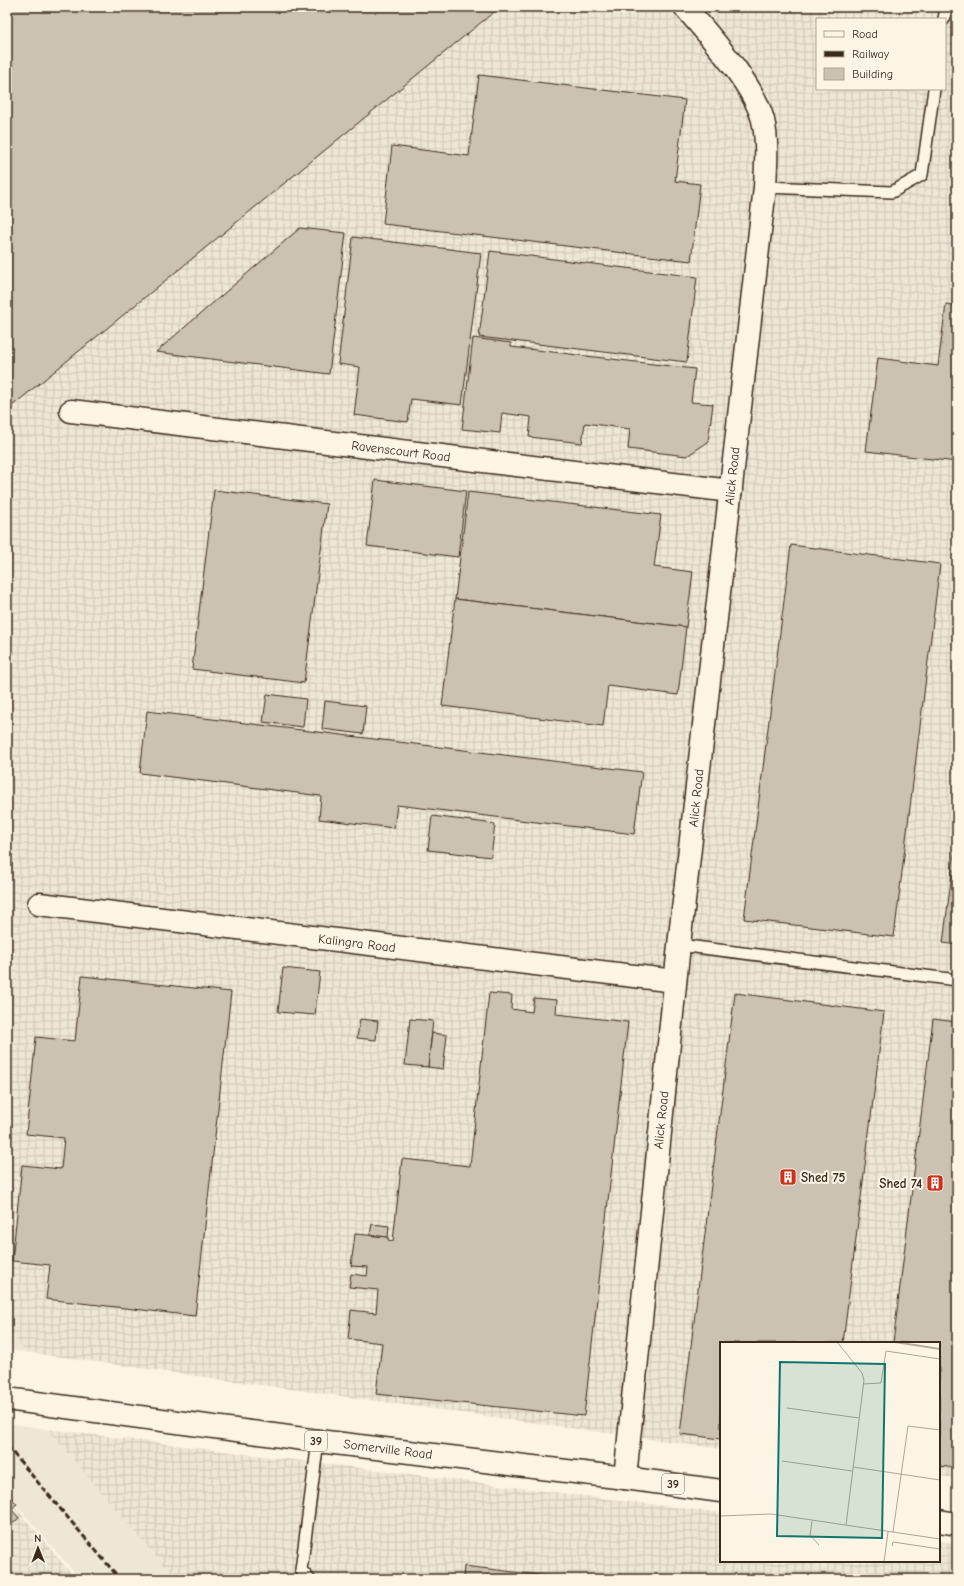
<svg xmlns="http://www.w3.org/2000/svg" width="964" height="1586" font-family="'Comic Neue',sans-serif">
<style>
.built{fill:#eee6d6}
.industrial{fill:url(#industrial-grid);fill-rule:evenodd}
.building{fill:#ccc2b3;stroke:#3b2a1e}
.lines{fill:none;stroke-linecap:round;stroke-linejoin:round}
.lane-casing{stroke:#3b2a1e;stroke-width:14}
.street-casing{stroke:#3b2a1e;stroke-width:25}
.primary-casing{stroke:#3b2a1e;stroke-width:25}
.lane{stroke:#fcf5e5;stroke-width:11}
.street{stroke:#fcf5e5;stroke-width:22}
.primary{stroke:#fcf5e5;stroke-width:22}
.rail{stroke:#3b2a1e;stroke-width:3;stroke-dasharray:6 3;stroke-linecap:butt}
.labels{text-anchor:middle;dominant-baseline:central;stroke-width:4;stroke-linejoin:round;paint-order:stroke}
.shield{fill:#fcf5e5;stroke:#75675a;stroke-width:1}
.shield-label{font-size:12px;font-weight:bold;fill:#3b2a1e}
.street-label{font-size:13px;fill:#3b2a1e;stroke:#fcf5e5}
.poi-label{font-size:13px;font-weight:bold;fill:#3b2a1e;stroke:#fcf5e5;text-anchor:start}
.inset-river{fill:none;stroke:#b7ad9e;stroke-width:2}
.inset-road{fill:none;stroke:#afa495;stroke-width:1}
.view{fill:#0f766e;fill-opacity:0.15;stroke:#0f766e;stroke-width:2}
.inset-edge{fill:none;stroke:#3b2a1e;stroke-width:2}
</style>
<defs>
<pattern id="industrial-grid" width="8" height="8" patternUnits="userSpaceOnUse"><rect width="8" height="8" fill="#eee6d6"/><path d="M0 4h8M4 0v8" fill="none" stroke="#cdc5b7"/></pattern>
</defs>
<rect width="100%" height="100%" fill="#fcf5e5"/>
<filter id="ink" filterUnits="userSpaceOnUse"><feTurbulence type="fractalNoise" baseFrequency=".025" numOctaves="2"/><feDisplacementMap in="SourceGraphic" scale="8" xChannelSelector="R" yChannelSelector="G"/><feConvolveMatrix kernelMatrix="1 2 1 2 8 2 1 2 1" color-interpolation-filters="sRGB"/></filter>
<g filter="url(#ink)">
<!-- built -->
<g class="built">
<path d="M7,1329L25,1352L7,1350Z"/>
<path d="M7,1423L47,1429L175,1579H80L7,1494Z"/>
</g>
<!-- industrial -->
<g class="industrial">
<path d="M7,7H957V1478L939,1476V1343H721V1449L25,1352L7,1329ZM817,19H945V89H817Z"/>
<path d="M47,1429L721,1513V1561H939V1541L957,1543V1579H175Z"/>
<path d="M7,1497L76,1579H7Z"/>
</g>
<!-- building -->
<g class="building">
<path d="M7,7H500L7,410Z"/>
<path d="M479,75L685,100L675,181L700,184L691,261L383,224L392,146L469,156Z"/>
<path d="M300,228L346,233L329,374L156,352Z"/>
<path d="M353,237L481,253L462,405L411,399L408,422L354,415L360,367L338,364Z"/>
<path d="M490,251L697,277L687,362L479,337Z"/>
<path d="M946,304L957,306V462L866,451L878,358L938,366Z"/>
<path d="M473,338L511,343V347L695,369L691,402L713,404L708,442L687,456L628,449L630,429L585,423L582,443L529,437L531,417L502,413L500,433L462,429Z"/>
<path d="M375,480L466,491L458,557L367,546Z"/>
<path d="M214,490L327,504L304,683L192,669Z"/>
<path d="M468,492L661,515L654,567L693,572L686,627L455,599Z"/>
<path d="M791,545L940,564L894,937L744,919Z"/>
<path d="M455,599L686,627L678,695L608,686L603,726L442,706Z"/>
<path d="M267,694L306,699L303,727L263,722Z"/>
<path d="M325,701L366,706L363,734L322,729Z"/>
<path d="M147,711L642,772L634,834L397,805L394,828L319,819L321,796L140,773Z"/>
<path d="M432,816L495,824L491,857L428,850Z"/>
<path d="M957,833V945L943,943Z"/>
<path d="M283,968L320,972L315,1015L278,1012Z"/>
<path d="M82,976L231,992L195,1316L46,1299L50,1265L12,1261L22,1165L61,1169L64,1138L26,1134L36,1037L75,1041Z"/>
<path d="M489,993L512,995L511,1009L532,1012L534,998L557,1000L556,1014L628,1022L584,1416L376,1394L382,1343L348,1339L351,1310L376,1313L378,1290L349,1287L351,1274L367,1276L368,1267L351,1266L355,1234L388,1237V1240L393,1241L402,1159L470,1166Z"/>
<path d="M735,993L884,1012L843,1343H721V1439L680,1434Z"/>
<path d="M360,1019L378,1021L376,1040L357,1038Z"/>
<path d="M410,1019L433,1021L428,1067L405,1065Z"/>
<path d="M933,1019L957,1022V1468L939,1466V1343H893Z"/>
<path d="M432,1033L447,1035L443,1069L428,1067Z"/>
<path d="M372,1224L389,1226L388,1237L370,1235Z"/>
<path d="M7,1493L17,1504L11,1509L19,1518L7,1528Z"/>
<path d="M7,1533L12,1539L7,1543Z"/>
<path d="M464,1566L572,1579H463Z"/>
</g>
<g class="lines">
<!-- lane casing -->
<g class="lane-casing">
<g id="lane">
<path d="M944,19L946,7"/>
<path d="M765,187L892,192L922,175L934,89"/>
<path d="M679,945L957,980"/>
<path d="M309,1579L301,1570L318,1441"/>
</g>
</g>
<!-- street casing -->
<g class="street-casing">
<g id="street">
<path d="M71,411L731,491"/>
<path d="M39,904L675,981"/>
<path d="M625,1478L679,945L765,187C766,165 768,142 763,120C753,83 710,37 685,7"/>
</g>
</g>
<!-- primary casing -->
<g class="primary-casing">
<g id="primary">
<path d="M7,1399L318,1441L625,1478L721,1491"/>
<path d="M939,1521L957,1524"/>
</g>
</g>
<!-- lane -->
<use href="#lane" class="lane"/>
<!-- street -->
<use href="#street" class="street"/>
<!-- primary -->
<use href="#primary" class="primary"/>
<!-- rail -->
<path class="rail" d="M7,1446L120,1579"/>
</g>
</g>
<!-- icons -->
<defs>
<g id="building-square" transform="scale(0.9)"><rect x="-9" y="-9" width="18" height="18" rx="4" fill="#c8321e" stroke="#fcf5e5"/><path d="M-4-6H4V6H1V3H-1V6H-4ZM-2.5-4.3h1.7v1.8h-1.7ZM.8-4.3h1.7v1.8H.8ZM-2.5-1h1.7V.8h-1.7ZM.8-1h1.7V.8H.8Z" fill="#fff"/></g>
</defs>
<g fill-rule="evenodd">
<use href="#building-square" x="788" y="1177"/>
<use href="#building-square" x="935" y="1183"/>
</g>
<g class="labels">
<!-- shield labels -->
<g class="shield">
<rect x="305" y="1431" width="22" height="20" rx="3"/>
<rect x="662" y="1474" width="22" height="20" rx="3"/>
</g>
<g class="shield-label">
<text x="316" y="1441">39</text>
<text x="673" y="1484">39</text>
</g>
<!-- street labels -->
<g class="street-label">
<text transform="translate(401 451) rotate(7)">Ravenscourt Road</text>
<text transform="translate(732 476) rotate(-84)">Alick Road</text>
<text transform="translate(696 798) rotate(-84)">Alick Road</text>
<text transform="translate(357 943) rotate(7)">Kalingra Road</text>
<text transform="translate(661 1120) rotate(-84)">Alick Road</text>
<text transform="translate(388 1449) rotate(7)">Somerville Road</text>
</g>
<!-- poi labels -->
<g class="poi-label">
<text x="801" y="1177">Shed 75</text>
<text x="922" y="1183" text-anchor="end">Shed 74</text>
</g>
</g>
<!-- overview -->
<g transform="translate(720 1342)">
<rect width="220" height="220" fill="#fcf5e5"/>
<path class="inset-river" d="M175,0L220,7"/>
<path class="inset-road" d="M117,0L142,31L144,38L126,183M143,42L161,41L166,9L220,17M67,66L139,76M62,119L132,129M133,125L220,138M0,174L51,172L220,197M92,179L90,193L99,203M173,190L188,84L220,88M172,204L173,200L220,207M164,220L168,190"/>
<path class="view" d="M60,20L165,22L162,196L57,194Z"/>
<rect width="220" height="220" class="inset-edge"/>
</g>
<!-- margin -->
<rect width="964" height="1586" fill="none" stroke="#fcf5e5" stroke-width="24"/>
<rect x="12" y="12" width="940" height="1562" fill="none" stroke="#3b2a1e" stroke-width="1.5" filter="url(#ink)"/>
<!-- legend -->
<rect x="816" y="18" width="130" height="72" fill="#fcf5e5" stroke="#afa495"/>
<rect x="824" y="31" width="20" height="6" fill="#fcf5e5" stroke="#afa495"/>
<text x="852" y="38" font-size="12" fill="#3b2a1e">Road</text>
<rect x="824" y="51" width="20" height="6" fill="#3b2a1e" stroke="#afa495"/>
<text x="852" y="58" font-size="12" fill="#3b2a1e">Railway</text>
<rect x="824" y="68" width="20" height="12" fill="#ccc2b3" stroke="#afa495"/>
<text x="852" y="78" font-size="12" fill="#3b2a1e">Building</text>
<!-- north arrow -->
<g transform="translate(38 1548) rotate(359)" stroke="#fcf5e5" stroke-width="3" paint-order="stroke">
<path d="M0-3L7 15L0 10L-7 15Z" fill="#3b2a1e"/>
<text y="-6" font-size="11" font-weight="bold" text-anchor="middle" fill="#3b2a1e">N</text>
</g>
</svg>
